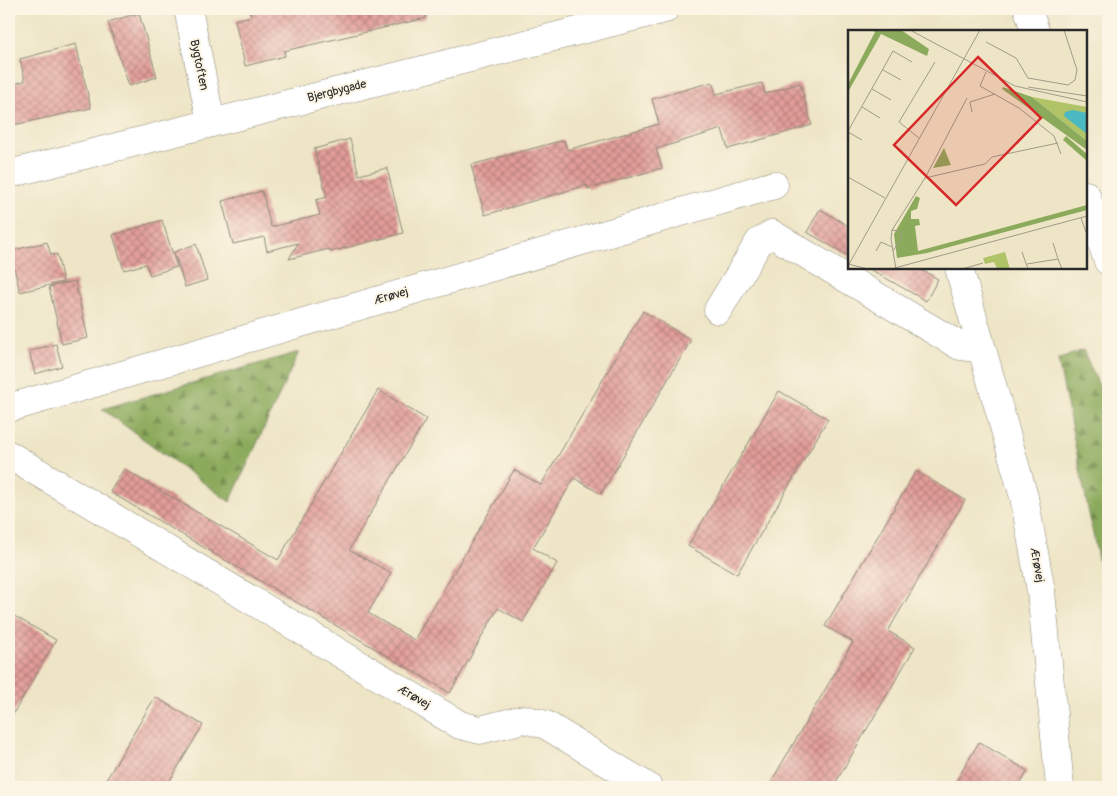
<svg xmlns="http://www.w3.org/2000/svg" width="1117" height="796" font-family="Pangolin,sans-serif">
<style>
.forest{fill:url(#forest-firs);stroke:#5c6a44}
.building{fill:url(#building-cross-hatch)}
.lines{fill:none;stroke-linecap:round;stroke-linejoin:round}
.minor-casing{stroke:#8c8878;stroke-width:29}
.tertiary-casing{stroke:#8c8878;stroke-width:29}
.minor{stroke:#fff;stroke-width:28}
.tertiary{stroke:#fff;stroke-width:28}
.labels{text-anchor:middle;dominant-baseline:central;stroke-width:4;stroke-linejoin:round;paint-order:stroke}
.street-label{font-size:12px;fill:#2b2b2b;stroke:#fcf5e5}
.inset-road{fill:none;stroke:#a09b88;stroke-width:1}
.view{fill:#d62828;fill-opacity:0.15;stroke:#d62828;stroke-width:2.5}
.inset-edge{fill:none;stroke:#2b2b2b;stroke-width:2.5}
</style>
<defs>
<pattern id="forest-firs" width="22" height="20" patternUnits="userSpaceOnUse" patternTransform="scale(1.25)"><rect width="22" height="20" fill="#8caa5c"/><path d="M5 1l3.5 6h-7zM16 11l3.5 6h-7z" fill="#738b4c"/></pattern>
<pattern id="building-cross-hatch" width="8" height="8" patternUnits="userSpaceOnUse" patternTransform="scale(1.25)"><rect width="8" height="8" fill="#e29d99"/><path d="M0 0l8 8M0 8l8-8" fill="none" stroke="#b7807d"/></pattern>
</defs>
<rect width="100%" height="100%" fill="#fcf5e5"/>
<filter id="ink" filterUnits="userSpaceOnUse"><feTurbulence type="fractalNoise" baseFrequency=".02" numOctaves="2"/><feDisplacementMap in="SourceGraphic" scale="10" xChannelSelector="R" yChannelSelector="G"/><feConvolveMatrix kernelMatrix="1 2 1 2 8 2 1 2 1" color-interpolation-filters="sRGB"/></filter>
<filter id="wash" filterUnits="userSpaceOnUse"><feTurbulence type="fractalNoise" baseFrequency=".0096" numOctaves="4" result="noise"/><feDisplacementMap in="SourceGraphic" scale="20" xChannelSelector="R" yChannelSelector="G"/><feGaussianBlur stdDeviation="1.12" result="paint"/><feColorMatrix in="noise" values="0 0 0 0 0 0 0 0 0 0 0 0 0 0 0 0 0 1.4 0 .05"/><feComposite in="paint" operator="in"/></filter>
<g filter="url(#wash)">
<rect width="100%" height="100%" fill="#eee5c6"/>
<!-- forest -->
<g class="forest">
<path d="M1083,350L1108,406V608L1058,360Z"/>
<path d="M299,352L230,502L102,409Z"/>
</g>
<g id="blocks">
<!-- building -->
<g class="building">
<path d="M249,9H425L426,18L284,51L285,56L245,66L235,20L251,16Z"/>
<path d="M139,13L157,77L129,86L108,22Z"/>
<path d="M76,44L91,108L9,126V85L25,81L20,59Z"/>
<path d="M712,82L716,94L762,83L765,94L800,83L812,125L728,149L722,129L656,149L662,168L588,189L587,185L485,215L471,165L564,140L567,150L659,124L652,99Z"/>
<path d="M350,139L359,175L387,168L403,233L330,252L329,249L289,259L298,243L267,251L264,237L233,244L222,201L262,191L271,227L320,215L316,200L327,197L314,149Z"/>
<path d="M820,209L850,227V257L807,232Z"/>
<path d="M162,220L177,267L150,275L146,264L124,270L113,235Z"/>
<path d="M47,242L51,255L57,254L63,282L20,292L10,251Z"/>
<path d="M196,244L207,280L185,287L174,252Z"/>
<path d="M868,268H918L938,279L926,301Z"/>
<path d="M75,281L88,338L62,344L49,287Z"/>
<path d="M643,311L691,340L601,494L574,478L533,548L557,563L523,622L498,608L450,693L110,492L124,469L278,560L378,390L426,419L349,550L391,573L368,613L414,640L514,470L541,485Z"/>
<path d="M56,344L62,366L35,374L29,351Z"/>
<path d="M779,391L828,419L737,574L688,546Z"/>
<path d="M916,471L965,500L888,631L915,647L833,787H768L853,642L825,626Z"/>
<path d="M9,613L56,640L9,721Z"/>
<path d="M155,697L203,725L166,787H102Z"/>
<path d="M979,742L1028,771L1018,787H953Z"/>
</g>
</g>
</g>
<g filter="url(#ink)">
<use href="#blocks" fill-opacity="0" stroke="#8c8878" stroke-width="1"/>
<g class="lines">
<!-- minor casing -->
<g class="minor-casing">
<g id="minor">
<path d="M188,9L211,122"/>
<path d="M959,268L1024,497L1041,591L1060,787"/>
<path d="M718,310L759,242L772,234L960,346L982,349"/>
<path d="M9,408L774,185"/>
<path d="M9,455L460,725L480,730L524,719L546,725L648,787"/>
</g>
</g>
<!-- tertiary casing -->
<g class="tertiary-casing">
<g id="tertiary">
<path d="M1028,9L1035,31"/>
<path d="M9,174L665,9"/>
<path d="M1086,195L1108,261"/>
</g>
</g>
<!-- minor -->
<use href="#minor" class="minor"/>
<!-- tertiary -->
<use href="#tertiary" class="tertiary"/>
</g>
</g>
<g class="labels">
<!-- street labels -->
<g class="street-label">
<text transform="translate(199 65) rotate(78)">Bygtoften</text>
<text transform="translate(337 91) rotate(-14)">Bjergbygade</text>
<text transform="translate(391 296) rotate(-16)">Ærøvej</text>
<text transform="translate(1037 565) rotate(80)">Ærøvej</text>
<text transform="translate(414 697) rotate(31)">Ærøvej</text>
</g>
</g>
<!-- overview -->
<g transform="translate(848 30)">
<rect width="239" height="239" fill="#eee5c6"/>
<path d="M184,67L239,77V111Z" fill="#b0c467"/>
<path d="M24,0H53L81,19L79,26L33,4L0,62V54L27,2ZM155,57L184,67L239,111V120L154,59ZM218,106L239,124V131L215,110ZM96,118L103,135L85,138ZM68,166L72,168L69,179L63,181V189H71L72,195L67,196L70,221L239,175V180L79,223L49,228L46,204Z" fill="#8caa5c"/>
<path d="M157,222L162,239H149L146,232L137,234L135,228Z" fill="#b0c467"/>
<path d="M225,80L239,83V104L216,86L217,82Z" fill="#4ab9c1"/>
<path class="inset-road" d="M62,0L167,56L239,72M138,12L168,28L180,48L220,55L227,50L229,40L216,0M35,40L53,50M138,42L132,56L171,78L206,106L213,124M180,57L239,66M24,59L43,70M14,77L32,88M124,82L122,72L147,64M0,101L45,21L64,32M0,102L14,110M71,108L51,92L87,32M0,147L37,168M77,148L137,134L144,127L210,113M233,188L239,205M44,200L51,201L54,207L45,221M205,213L210,229M28,221L33,212L44,217M174,222L180,239M0,234L20,239M179,234L210,229L214,239M0,236L132,0M43,239L239,186M48,239L43,209L44,200L77,148L119,68M114,239L135,233"/>
<path class="view" d="M130,27L193,88L108,175L46,115Z"/>
<rect width="239" height="239" class="inset-edge"/>
</g>
<!-- margin -->
<rect width="1117" height="796" fill="none" stroke="#fcf5e5" stroke-width="30"/>
</svg>
